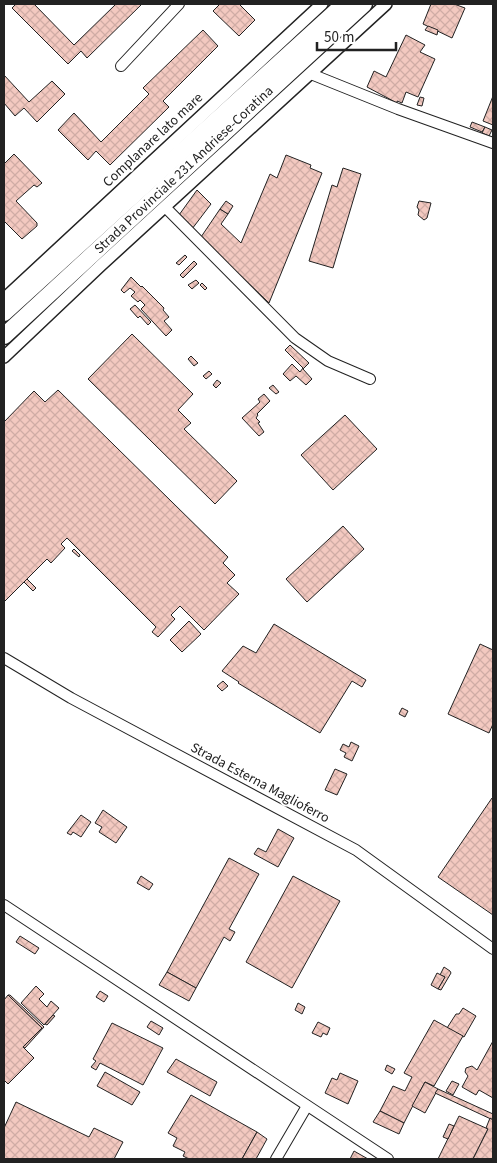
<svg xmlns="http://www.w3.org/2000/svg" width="497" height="1163" font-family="'Source Sans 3',sans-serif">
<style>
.building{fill:url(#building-cross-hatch);stroke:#222}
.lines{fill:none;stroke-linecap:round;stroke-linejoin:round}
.minor-casing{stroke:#222;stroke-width:12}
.tertiary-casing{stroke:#222;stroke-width:14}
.trunk-casing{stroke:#222;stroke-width:19}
.minor{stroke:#fff;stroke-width:10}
.tertiary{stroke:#fff;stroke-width:11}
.trunk{stroke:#fff;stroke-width:16}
.labels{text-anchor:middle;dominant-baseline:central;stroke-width:4;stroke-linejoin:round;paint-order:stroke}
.street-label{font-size:14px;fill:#222;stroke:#fff}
</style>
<defs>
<pattern id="building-cross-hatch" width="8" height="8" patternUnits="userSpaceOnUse" patternTransform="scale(1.25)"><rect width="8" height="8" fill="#f3c9c0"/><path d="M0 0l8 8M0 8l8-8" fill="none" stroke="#d0aca5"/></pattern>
</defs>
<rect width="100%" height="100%" fill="#fff"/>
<!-- building -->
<g class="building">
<path d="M16,4H34L74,45L116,4H142L87,58L81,51L68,64L12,8Z"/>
<path d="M220,4H239L255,20L239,36L213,11Z"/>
<path d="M431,4H454L465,8L452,38L423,24Z"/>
<path d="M428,26L438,30L437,35L425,30Z"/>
<path d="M203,30L218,46L163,101L169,107L110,165L96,151L88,160L58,130L74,113L101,142L149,94L143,88Z"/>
<path d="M406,35L425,45L420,52L435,59L418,97L406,92L402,103L397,101V103L367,87L374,71L386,77Z"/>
<path d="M4,75L29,102L52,81L65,94L37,122L24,108L15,116L4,103Z"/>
<path d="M493,96V125L483,121Z"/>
<path d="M420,97L424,98L422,106L417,105Z"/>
<path d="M472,122L485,127L482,132L470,127Z"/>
<path d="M485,127L492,130L489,136L482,133Z"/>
<path d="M14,154L42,183L37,187L34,185L16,201L37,223V226L22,239L4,221V164Z"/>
<path d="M286,155L311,165L310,168L322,173L269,303L201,237L220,209L228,214L221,224L241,243L270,174L277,178Z"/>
<path d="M343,168L361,174L333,268L309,261L332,185L337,187Z"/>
<path d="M197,190L211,204L192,229L179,215Z"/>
<path d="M226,201L233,206L228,214L220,209Z"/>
<path d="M419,201L431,203L427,218L424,220L418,215L419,210L417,207Z"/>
<path d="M185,255L187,257L179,265L176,263Z"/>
<path d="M194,261L197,264L183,278L180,275Z"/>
<path d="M131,277L141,287L142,286L164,308L163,310L169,317L164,321L172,330L166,336L141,309L145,305L140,300L138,302L131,296L135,292L130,288L124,293L121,290Z"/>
<path d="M196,280L199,283L192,289L188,285Z"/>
<path d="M202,283L207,288L205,290L200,285Z"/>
<path d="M135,305L151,322L148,325L140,316L138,318L130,309Z"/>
<path d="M132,334L193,394L178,410L191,423L184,429L237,481L215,504L88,379Z"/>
<path d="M290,345L309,363L303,369L312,379L306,385L296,376L290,381L283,374L292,364L300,372L303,368L285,350Z"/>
<path d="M191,356L198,363L194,366L188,359Z"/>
<path d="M209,371L212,374L206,379L203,376Z"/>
<path d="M217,380L221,383L216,388L213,385Z"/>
<path d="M273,385L279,392L276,394L269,388Z"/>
<path d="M58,390L228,557L223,563L235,575L227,583L239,594L204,630L180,606L171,615L175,619L158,637L152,632L156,627L67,538L61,544L65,548L51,563L47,559L4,602V422L34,391L45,402Z"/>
<path d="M264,394L270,401L257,414L258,415L256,418L260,422L258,423L264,432L259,436L242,418L260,402L258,399Z"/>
<path d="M345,415L377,449L333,490L301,455Z"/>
<path d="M343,526L364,549L307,602L286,579Z"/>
<path d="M74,549L80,555L79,557L72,551Z"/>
<path d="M27,579L36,588L33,591L24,582Z"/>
<path d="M189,621L201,634L182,652L170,640Z"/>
<path d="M274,624L366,680L362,687L352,681L320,733L238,683L239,682L222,671L243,646L256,653Z"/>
<path d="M480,644L493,650V724L489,733L448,714Z"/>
<path d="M223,681L228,686L222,691L217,686Z"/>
<path d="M402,708L408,711L405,717L399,714Z"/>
<path d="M351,742L359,746L352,761L344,757L346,753L340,750L343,744L349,747Z"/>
<path d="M335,769L347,774L337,795L325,790Z"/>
<path d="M492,798L493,799V915L438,877Z"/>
<path d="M103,810L127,827L116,843L99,832L102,827L95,823Z"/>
<path d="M81,815L91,822L81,837L73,832L71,835L67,833Z"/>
<path d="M278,829L294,838L278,867L254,854L258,848L266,852Z"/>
<path d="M229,858L259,874L229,929L235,932L230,941L224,937L196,988L167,972Z"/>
<path d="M141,876L153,884L149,890L137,883Z"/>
<path d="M293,876L340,901L292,988L246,962Z"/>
<path d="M20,936L39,948L35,954L16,942Z"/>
<path d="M444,967L450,971L451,973L441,990L438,989L445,977L440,975Z"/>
<path d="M167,972L196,988L189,1001L159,985Z"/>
<path d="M437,973L445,977L438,989L431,985Z"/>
<path d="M36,986L44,994L39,999L47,1007L51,1001L59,1008L44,1025L21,1003Z"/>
<path d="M100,991L108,996L104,1002L96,997Z"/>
<path d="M8,995L42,1028L23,1047L34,1058L8,1084L4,1080V1000Z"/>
<path d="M8,995H10L44,1027L25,1048L23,1047L42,1028Z"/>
<path d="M298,1003L305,1007L302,1014L295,1010Z"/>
<path d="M463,1008L476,1016L464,1037L447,1028L456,1014H459Z"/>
<path d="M53,1015L55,1016L47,1025L45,1024Z"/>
<path d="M434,1020L463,1036L434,1086L425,1082L404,1123L380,1111L393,1086L405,1091L412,1077L404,1073Z"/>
<path d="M151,1021L163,1028L159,1035L147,1027Z"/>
<path d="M318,1022L330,1028L327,1035L323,1033L321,1037L312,1033Z"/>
<path d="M112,1023L163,1048L143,1085L100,1063L96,1070L91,1067L96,1061L93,1059Z"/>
<path d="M493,1041V1098L479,1090L476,1095L462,1087L468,1076L465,1072L466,1068L472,1066L477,1070Z"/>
<path d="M176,1059L217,1082L210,1096L167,1072Z"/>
<path d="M387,1065L395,1069L392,1074L385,1070Z"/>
<path d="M105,1072L140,1092L132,1105L97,1086Z"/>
<path d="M340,1073L358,1081L348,1104L325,1093L332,1078L337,1080Z"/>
<path d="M452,1081L459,1084L453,1095L446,1091Z"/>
<path d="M425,1082L438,1089L425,1113L412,1106Z"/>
<path d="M438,1089L493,1114V1120L435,1093Z"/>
<path d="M191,1095L257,1132L242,1159H189L183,1156L185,1152L173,1146L177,1138L168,1133Z"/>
<path d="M16,1102L89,1137L94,1128L123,1142L114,1159H4V1128Z"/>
<path d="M380,1111L404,1123L399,1134L373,1122Z"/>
<path d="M459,1116L488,1129L473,1159H438Z"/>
<path d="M490,1118L493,1120V1159H473L488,1129L486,1128Z"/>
<path d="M449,1124L454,1126L448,1139L443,1137Z"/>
<path d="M257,1132L267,1139L256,1159H242Z"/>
<path d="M354,1151L368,1159H350Z"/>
</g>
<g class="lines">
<!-- minor casing -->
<g class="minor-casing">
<g id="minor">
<path d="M121,66L179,4"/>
<path d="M311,74L398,109L493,143"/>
<path d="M165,207L295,338L328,361L370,379"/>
<path d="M4,658L71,698L356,850L493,949"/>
<path d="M4,905L388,1159"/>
<path d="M276,1159L307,1106"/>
</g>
</g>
<!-- tertiary casing -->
<g class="tertiary-casing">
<g id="tertiary">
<path d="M4,299L322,4"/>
<path d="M4,357L100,266L386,4"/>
</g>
</g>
<!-- trunk casing -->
<g class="trunk-casing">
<g id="trunk">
<path d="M4,313L344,4"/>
<path d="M4,336L364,4"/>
</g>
</g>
<!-- minor -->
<use href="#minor" class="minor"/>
<!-- tertiary -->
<use href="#tertiary" class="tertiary"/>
<!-- trunk -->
<use href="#trunk" class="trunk"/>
</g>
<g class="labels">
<!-- street labels -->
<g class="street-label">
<text transform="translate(153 140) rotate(-43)">Complanare lato mare</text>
<text transform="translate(184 170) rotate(-43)">Strada Provinciale 231 Andriese-Coratina</text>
<text transform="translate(260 783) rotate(28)">Strada Esterna Maglioferro</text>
</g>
</g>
<!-- border -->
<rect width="497" height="1163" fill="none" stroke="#222222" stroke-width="10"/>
<!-- scale -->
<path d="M317 42v8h79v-8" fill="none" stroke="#222222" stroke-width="2.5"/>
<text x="324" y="42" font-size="15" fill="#222222" stroke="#ffffff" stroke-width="4" paint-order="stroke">50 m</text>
</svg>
